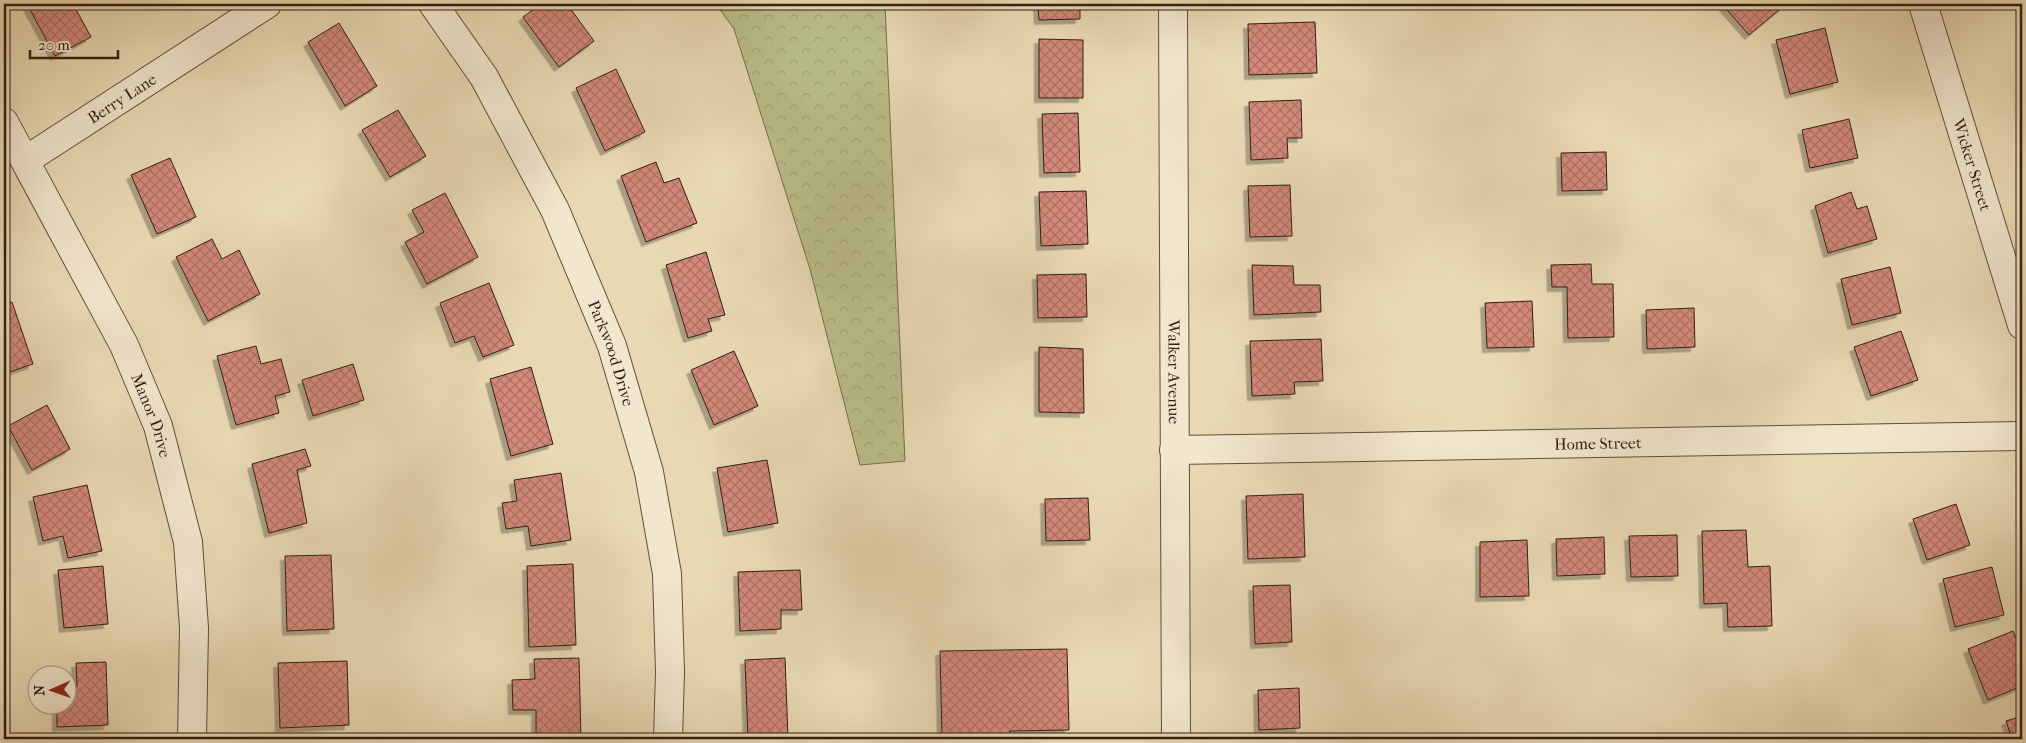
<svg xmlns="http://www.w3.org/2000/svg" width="2026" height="743" font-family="'IM FELL French Canon',serif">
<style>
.forest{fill:url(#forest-crowns);stroke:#766e4e}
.building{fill:url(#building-cross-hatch);stroke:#311f13;filter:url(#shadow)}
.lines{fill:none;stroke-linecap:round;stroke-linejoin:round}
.minor-casing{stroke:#5f4e3b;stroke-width:30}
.tertiary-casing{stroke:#5f4e3b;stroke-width:30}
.minor{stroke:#f1e6ce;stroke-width:28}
.tertiary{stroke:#f1e6ce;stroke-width:28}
.labels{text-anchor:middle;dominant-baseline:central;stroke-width:4;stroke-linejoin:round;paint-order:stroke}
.street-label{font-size:16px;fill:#311f13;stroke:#f1e6ce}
</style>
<defs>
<pattern id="forest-crowns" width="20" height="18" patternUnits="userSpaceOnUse" patternTransform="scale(1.25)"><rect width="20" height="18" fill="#babe8a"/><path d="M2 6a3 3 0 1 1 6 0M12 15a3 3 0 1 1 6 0" fill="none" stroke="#a0a376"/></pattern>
<pattern id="building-cross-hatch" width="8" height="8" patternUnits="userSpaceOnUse" patternTransform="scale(1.25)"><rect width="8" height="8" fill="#d4897a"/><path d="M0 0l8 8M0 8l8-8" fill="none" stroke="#ad6f63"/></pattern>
<filter id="shadow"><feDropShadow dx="-4.5" dy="4.5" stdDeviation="0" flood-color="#0004"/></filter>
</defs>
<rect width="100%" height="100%" fill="#e9d9b3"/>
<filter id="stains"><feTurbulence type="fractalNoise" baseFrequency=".004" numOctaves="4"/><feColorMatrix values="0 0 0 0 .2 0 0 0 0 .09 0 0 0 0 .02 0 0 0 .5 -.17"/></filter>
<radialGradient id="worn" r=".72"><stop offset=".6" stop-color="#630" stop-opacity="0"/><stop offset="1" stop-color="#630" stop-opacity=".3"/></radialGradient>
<!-- forest -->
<path class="forest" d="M716,4H885L905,461L860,465L810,269L734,29Z"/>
<!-- building -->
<g class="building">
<path d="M27,4H73L91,37L55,56Z"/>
<path d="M541,4H567L594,41L559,67L523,17Z"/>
<path d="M1038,4H1080V19L1039,20Z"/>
<path d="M1722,4H1784L1785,5L1749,35Z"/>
<path d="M1315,22L1317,73L1249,75L1248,24Z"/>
<path d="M339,23L377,86L345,106L308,42Z"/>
<path d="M1825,28L1838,82L1790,94L1776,40Z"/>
<path d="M1039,39L1083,40V98H1039Z"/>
<path d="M616,69L645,132L605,151L576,88Z"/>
<path d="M1301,100L1302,138H1287L1288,158L1251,160L1249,102Z"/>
<path d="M398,110L426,156L390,177L362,130Z"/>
<path d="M1078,113L1080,172L1044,173L1042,114Z"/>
<path d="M1849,119L1858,158L1810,168L1802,130Z"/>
<path d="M1606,152L1607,190L1562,191L1561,153Z"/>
<path d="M170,158L196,217L157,234L131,175Z"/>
<path d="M656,162L664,183L679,178L697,223L646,242L621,176Z"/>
<path d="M1290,185L1292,236L1250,237L1248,186Z"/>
<path d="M1086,191L1088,244L1041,246L1039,192Z"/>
<path d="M1851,192L1857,209L1867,206L1877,239L1828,253L1815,206Z"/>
<path d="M445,193L478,257L427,284L405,242L424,232L412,210Z"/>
<path d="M212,239L222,259L239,250L260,294L208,321L176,257Z"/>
<path d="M706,252L725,315L708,319L712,331L688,338L666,265Z"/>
<path d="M1591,264L1592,284H1613L1614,337L1568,338L1567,287H1552L1551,265Z"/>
<path d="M1252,265L1293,266L1294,285H1320L1321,312L1254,315Z"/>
<path d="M1890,267L1901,313L1852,325L1841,279Z"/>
<path d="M1086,274L1087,317L1038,318L1037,275Z"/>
<path d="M489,283L514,345L483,357L474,336L455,343L440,303Z"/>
<path d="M1532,301L1534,347L1487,348L1485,303Z"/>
<path d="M12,302L33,364L4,374V304Z"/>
<path d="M1694,308L1695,347L1647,349L1646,310Z"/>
<path d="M1901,331L1918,380L1871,396L1854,347Z"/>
<path d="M1321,339L1323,381L1294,382L1295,394L1252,396L1250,341Z"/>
<path d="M256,346L261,364L281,359L290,392L275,396L279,413L236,425L217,356Z"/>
<path d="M1039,347L1083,349L1084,413L1039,412Z"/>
<path d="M734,351L758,406L714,425L691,370Z"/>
<path d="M353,364L364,400L313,416L302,380Z"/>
<path d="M531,367L553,444L511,456L490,379Z"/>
<path d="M47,405L70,449L32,470L8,426Z"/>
<path d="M305,449L311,466L297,470L307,523L269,533L252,464Z"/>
<path d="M767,460L778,523L728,532L717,468Z"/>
<path d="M561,473L571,540L531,546L528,526L506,529L502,503L517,501L514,480Z"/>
<path d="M87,485L102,551L68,558L63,536L43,541L33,497Z"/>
<path d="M1303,494L1305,557L1248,559L1246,496Z"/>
<path d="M1088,498L1090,540L1046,541L1045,499Z"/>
<path d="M1956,504L1970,545L1927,560L1913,519Z"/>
<path d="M1746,530L1748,567L1770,566L1772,626L1728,627L1727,603L1704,604L1702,531Z"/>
<path d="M1677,535L1678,576L1631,577L1629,536Z"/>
<path d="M1604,537L1605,574L1557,576L1556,539Z"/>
<path d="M1527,540L1529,596L1480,597V542Z"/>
<path d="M331,555L334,629L287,631L285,556Z"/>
<path d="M573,564L576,645L529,647L527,566Z"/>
<path d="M103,566L108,624L64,628L58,570Z"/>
<path d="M1992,567L2004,615L1955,627L1943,579Z"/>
<path d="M800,570L802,610H781V629L740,631L738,572Z"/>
<path d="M1290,585L1292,642L1255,644L1253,586Z"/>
<path d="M2013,631L2022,653V686L1988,700L1968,649Z"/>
<path d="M1067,649L1069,730L1010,731V739H942L940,651Z"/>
<path d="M579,658L581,739H536V710H513L512,680L535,679L534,659Z"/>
<path d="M785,658L788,738L748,739L745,660Z"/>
<path d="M347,661L349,725L280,728L278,663Z"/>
<path d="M106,662L108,725L57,727V706H68V686H77L76,663Z"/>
<path d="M1299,688L1300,728L1259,730L1258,690Z"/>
<path d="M2022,716V739H2012L2006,721Z"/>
</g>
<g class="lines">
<!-- minor casing -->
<g class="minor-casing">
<g id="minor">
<path id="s1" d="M433,4L484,77L555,210L612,346L649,472L667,574L670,672L668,739"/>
<path id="s2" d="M1923,4L2022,325"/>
<path id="s3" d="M4,122L124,345L158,426L188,542L194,628L192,739"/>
<path id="s4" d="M26,160L267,4"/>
<path id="s5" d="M1174,450L2022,436"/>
</g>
</g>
<!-- tertiary casing -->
<g class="tertiary-casing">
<g id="tertiary">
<path id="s6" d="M1173,4L1176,739"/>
</g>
</g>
<!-- minor -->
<use href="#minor" class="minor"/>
<!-- tertiary -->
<use href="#tertiary" class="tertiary"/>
</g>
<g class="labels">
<!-- street labels -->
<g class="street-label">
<text stroke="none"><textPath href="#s4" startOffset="114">Berry Lane</textPath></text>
<text stroke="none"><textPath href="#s2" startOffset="168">Wicker Street</textPath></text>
<text stroke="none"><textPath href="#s1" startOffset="394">Parkwood Drive</textPath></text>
<text stroke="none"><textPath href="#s6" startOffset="368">Walker Avenue</textPath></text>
<text stroke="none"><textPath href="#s3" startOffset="329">Manor Drive</textPath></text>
<text stroke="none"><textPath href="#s5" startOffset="424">Home Street</textPath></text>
</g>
</g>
<!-- margin -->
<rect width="2026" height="743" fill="none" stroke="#e9d9b3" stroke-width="20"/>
<rect x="5" y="5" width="2016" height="733" fill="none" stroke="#311f13" stroke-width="2.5"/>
<rect x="10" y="10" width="2006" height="723" fill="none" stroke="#311f13"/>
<!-- north arrow -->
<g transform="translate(52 690) rotate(268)"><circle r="24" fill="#f1e6ce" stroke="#a49683"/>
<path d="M0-4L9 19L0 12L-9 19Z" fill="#8f2418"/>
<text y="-8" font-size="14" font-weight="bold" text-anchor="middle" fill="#311f13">N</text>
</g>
<!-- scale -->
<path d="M30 50v8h88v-8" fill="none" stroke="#311f13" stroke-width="2.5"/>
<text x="38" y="50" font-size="15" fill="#311f13" stroke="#f1e6ce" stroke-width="4" paint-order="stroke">20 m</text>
<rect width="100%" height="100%" filter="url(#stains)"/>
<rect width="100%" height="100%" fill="url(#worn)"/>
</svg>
